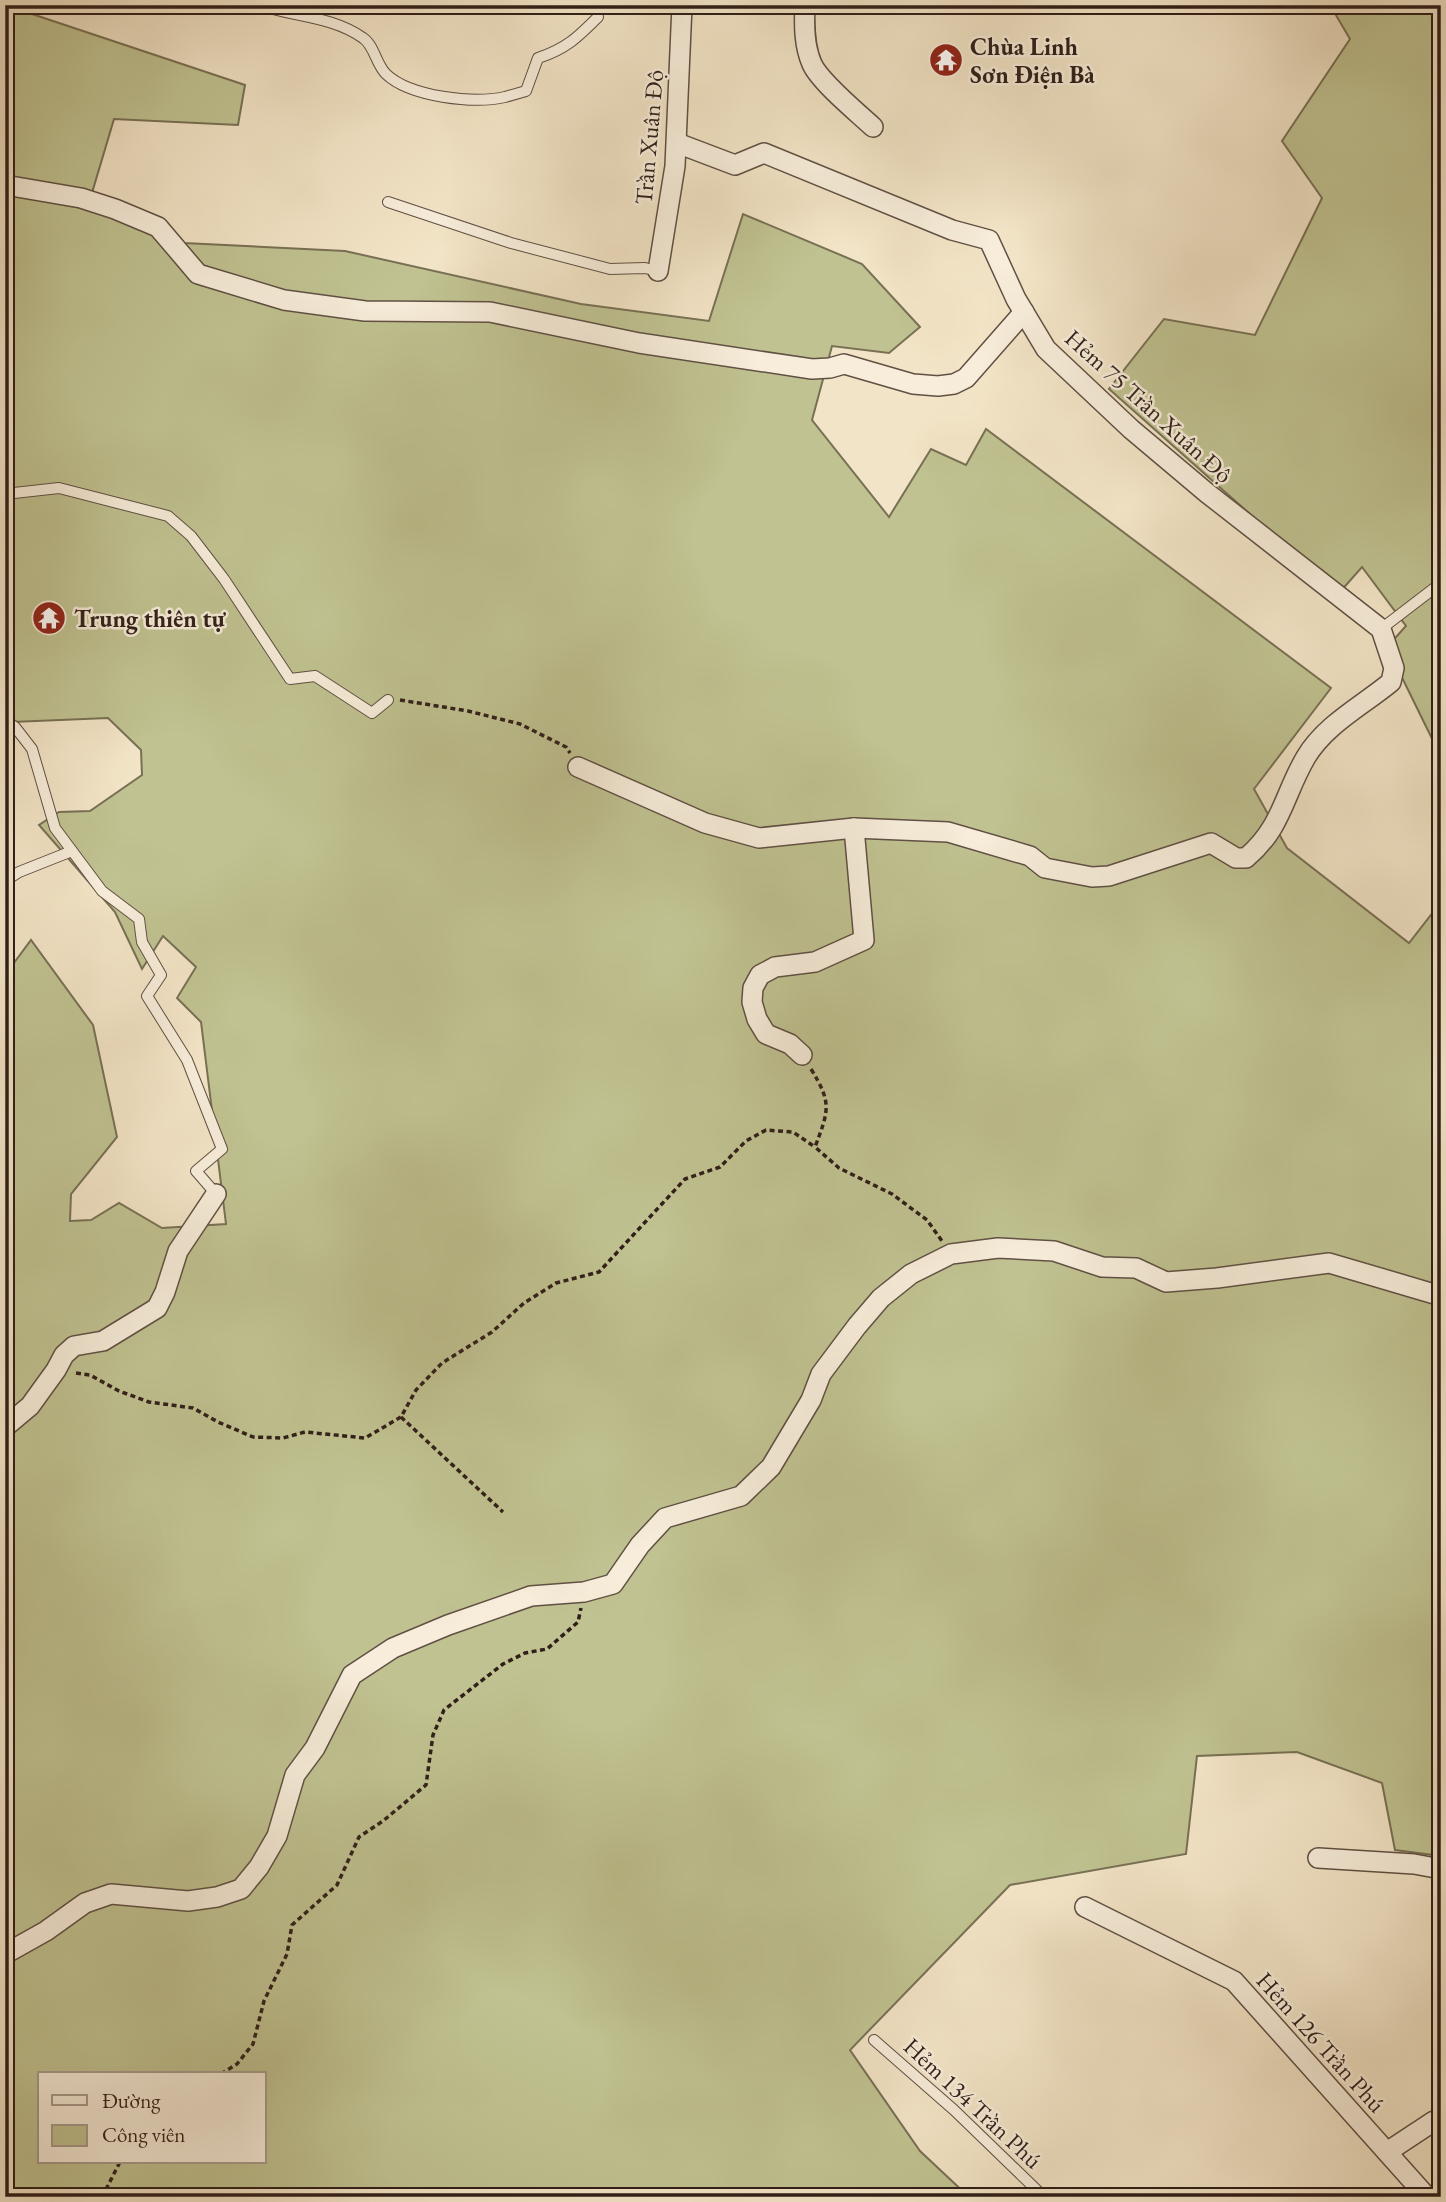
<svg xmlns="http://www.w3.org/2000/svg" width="1446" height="2202" font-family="'EB Garamond',serif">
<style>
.green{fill:#c0c291;stroke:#787055;stroke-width:2;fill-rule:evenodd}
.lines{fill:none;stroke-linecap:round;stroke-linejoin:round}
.service-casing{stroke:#605044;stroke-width:12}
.minor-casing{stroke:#605044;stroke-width:22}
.path{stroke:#301f19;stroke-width:3.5;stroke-dasharray:5 3.5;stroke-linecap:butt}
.service{stroke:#f7edda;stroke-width:10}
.minor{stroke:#f7edda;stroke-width:19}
.labels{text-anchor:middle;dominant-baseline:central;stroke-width:5;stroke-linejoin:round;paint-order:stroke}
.poi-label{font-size:24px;font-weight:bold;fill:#301f19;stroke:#f7edda;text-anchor:start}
.street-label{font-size:24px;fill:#301f19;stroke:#f7edda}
</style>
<rect width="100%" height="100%" fill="#f2e4c6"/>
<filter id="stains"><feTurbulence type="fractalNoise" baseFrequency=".00286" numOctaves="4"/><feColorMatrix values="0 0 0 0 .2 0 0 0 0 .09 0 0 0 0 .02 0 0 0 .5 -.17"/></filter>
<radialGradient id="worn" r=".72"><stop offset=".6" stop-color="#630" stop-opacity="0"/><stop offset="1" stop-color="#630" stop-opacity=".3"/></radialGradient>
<!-- green -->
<g class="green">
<path d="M5,5L245,85L238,125L114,119L89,203L184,243L345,251L581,304L709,321L743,214L862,264L920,327L889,353L832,346L812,420L889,517L931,449L966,465L986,429L1331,688L1254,789L1287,848L1409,943L1441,902V1856L1395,1850L1382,1783L1297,1752L1197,1756L1186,1854L1010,1885L850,2050L920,2151L969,2197H5V975L31,940L93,1025L117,1137L71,1194L70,1221L91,1220L119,1203L162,1228L226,1224L201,1022L177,998L196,967L163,936L142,969L115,912L39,825L59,812L90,811L142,775L141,750L108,718L12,722L5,717ZM40,2074H264V2162H40Z"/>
<path d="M1330,5H1441V757L1387,647L1406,626L1362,567L1339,593L1109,389L1164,319L1255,335L1322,198L1282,141L1350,39Z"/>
</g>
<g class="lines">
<!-- service casing -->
<g class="service-casing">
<g id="service">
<path d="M260,5C294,17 332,16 363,38C374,45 376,64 386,74C410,97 474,104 505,97C512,95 519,93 526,91L538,58C566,49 578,37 598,17"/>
<path d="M388,202L511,243L610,269L645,268L658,271"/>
<path d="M5,494L59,488L168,516L191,536L224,579L290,679L315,676L372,713L388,700"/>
<path d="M1381,629L1441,583"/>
<path d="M5,720L15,727L32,749L55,828L102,891L139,919L142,942L161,975L147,996L187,1060L222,1149L196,1171L216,1194"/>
<path d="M5,881L19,872L72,851"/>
<path d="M874,2040L954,2110L1044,2197"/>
</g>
</g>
<!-- minor casing -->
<g class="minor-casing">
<g id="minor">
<path d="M805,5C804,25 804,46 812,64C820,82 858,113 873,127"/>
<path d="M5,185L81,198L115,209L158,227L198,274L284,300L365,311L490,312L639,343L812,369L830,368L844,364L913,384L938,386L954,384L966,378L1024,312"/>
<path d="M658,271L675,166L682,5"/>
<path d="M578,767L705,823L759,838L854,828L948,832L1030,856L1045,868L1092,877L1109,876L1211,843L1236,858H1246C1282,828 1284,794 1306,757C1326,724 1362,706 1391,682L1394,668L1381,629L1207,493L1131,429L1046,349L1016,299L989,240L952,230L764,153L735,165L677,143"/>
<path d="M802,1055L790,1044L766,1034L757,1019L752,1002L753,988L760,975L775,967L815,962L864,940L854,828"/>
<path d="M5,1427L30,1406L56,1370L64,1355L74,1346L103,1341L157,1308L165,1292L178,1251L216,1194"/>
<path d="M1318,1858L1414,1864L1441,1869"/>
<path d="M1085,1907L1234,1981L1427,2197"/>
<path d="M5,1954L46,1931L85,1903L111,1894L188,1901L217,1897L241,1889L259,1867L277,1836L295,1775L315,1748L352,1675L393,1648L448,1625L531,1596L584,1592L613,1584L640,1545L665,1518L741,1496L771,1467L811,1400L821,1374L857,1326L881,1298L911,1274L951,1254L998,1248L1054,1251L1102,1267L1136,1268L1166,1282L1217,1278L1329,1263L1441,1296"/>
<path d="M1387,2152L1434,2121H1441"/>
</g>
</g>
<!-- path -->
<g class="path">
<path d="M400,700L468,711L520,724L566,747L570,753"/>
<path d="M811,1069C832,1103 829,1110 815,1147L839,1168L892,1194L927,1220L942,1241"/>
<path d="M76,1373L90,1375L119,1391L149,1402L193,1408L218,1422L253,1437L283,1438L305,1432L365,1438L401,1417L416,1390L442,1363L492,1332L524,1303L556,1283L599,1272L685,1179L720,1167L746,1141L766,1130L793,1132L815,1147"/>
<path d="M401,1417L503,1512"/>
<path d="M221,2074L237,2064L253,2044L264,2001L287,1954L292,1925L337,1885L359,1837L383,1821L426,1785L433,1735L444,1710L503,1664L525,1653L547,1649L578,1622L581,1608"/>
<path d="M102,2197L120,2162"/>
</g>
<!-- service -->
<use href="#service" class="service"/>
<!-- minor -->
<use href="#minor" class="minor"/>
</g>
<!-- icons -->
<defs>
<g id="temple-disc" transform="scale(1.75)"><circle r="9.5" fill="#8f2418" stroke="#f7edda"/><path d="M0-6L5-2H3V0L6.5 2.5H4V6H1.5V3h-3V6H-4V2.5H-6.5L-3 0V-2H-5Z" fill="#fff"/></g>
</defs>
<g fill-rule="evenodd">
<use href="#temple-disc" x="946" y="60"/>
<use href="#temple-disc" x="49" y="618"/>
</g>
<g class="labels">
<!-- poi labels -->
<g class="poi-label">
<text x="970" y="46">Chùa Linh<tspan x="970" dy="28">Sơn Điện Bà</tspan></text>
<text x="74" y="618">Trung thiên tự</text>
</g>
<!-- street labels -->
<g class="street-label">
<text transform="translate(649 137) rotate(-85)">Trần Xuân Độ</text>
<text transform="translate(1149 406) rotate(42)">Hẻm 75 Trần Xuân Độ</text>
<text transform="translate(1321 2042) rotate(48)">Hẻm 126 Trần Phú</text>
<text transform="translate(973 2103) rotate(43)">Hẻm 134 Trần Phú</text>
</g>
</g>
<!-- margin -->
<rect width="1446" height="2202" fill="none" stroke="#f2e4c6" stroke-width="28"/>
<rect x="7" y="7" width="1432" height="2188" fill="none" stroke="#301f19" stroke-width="3.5"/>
<rect x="14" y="14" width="1418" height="2174" fill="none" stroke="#301f19" stroke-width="2"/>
<!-- legend -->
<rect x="38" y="2072" width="228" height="91" fill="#f7edda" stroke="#a79b8d" stroke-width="2"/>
<rect x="52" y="2095" width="35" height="10" fill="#f7edda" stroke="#a79b8d" stroke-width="2"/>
<text x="102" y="2108" font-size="21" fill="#301f19">Đường</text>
<rect x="52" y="2125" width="35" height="21" fill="#c0c291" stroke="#a79b8d" stroke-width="2"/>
<text x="102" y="2142" font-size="21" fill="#301f19">Công viên</text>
<rect width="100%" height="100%" filter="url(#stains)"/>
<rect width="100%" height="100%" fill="url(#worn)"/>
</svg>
